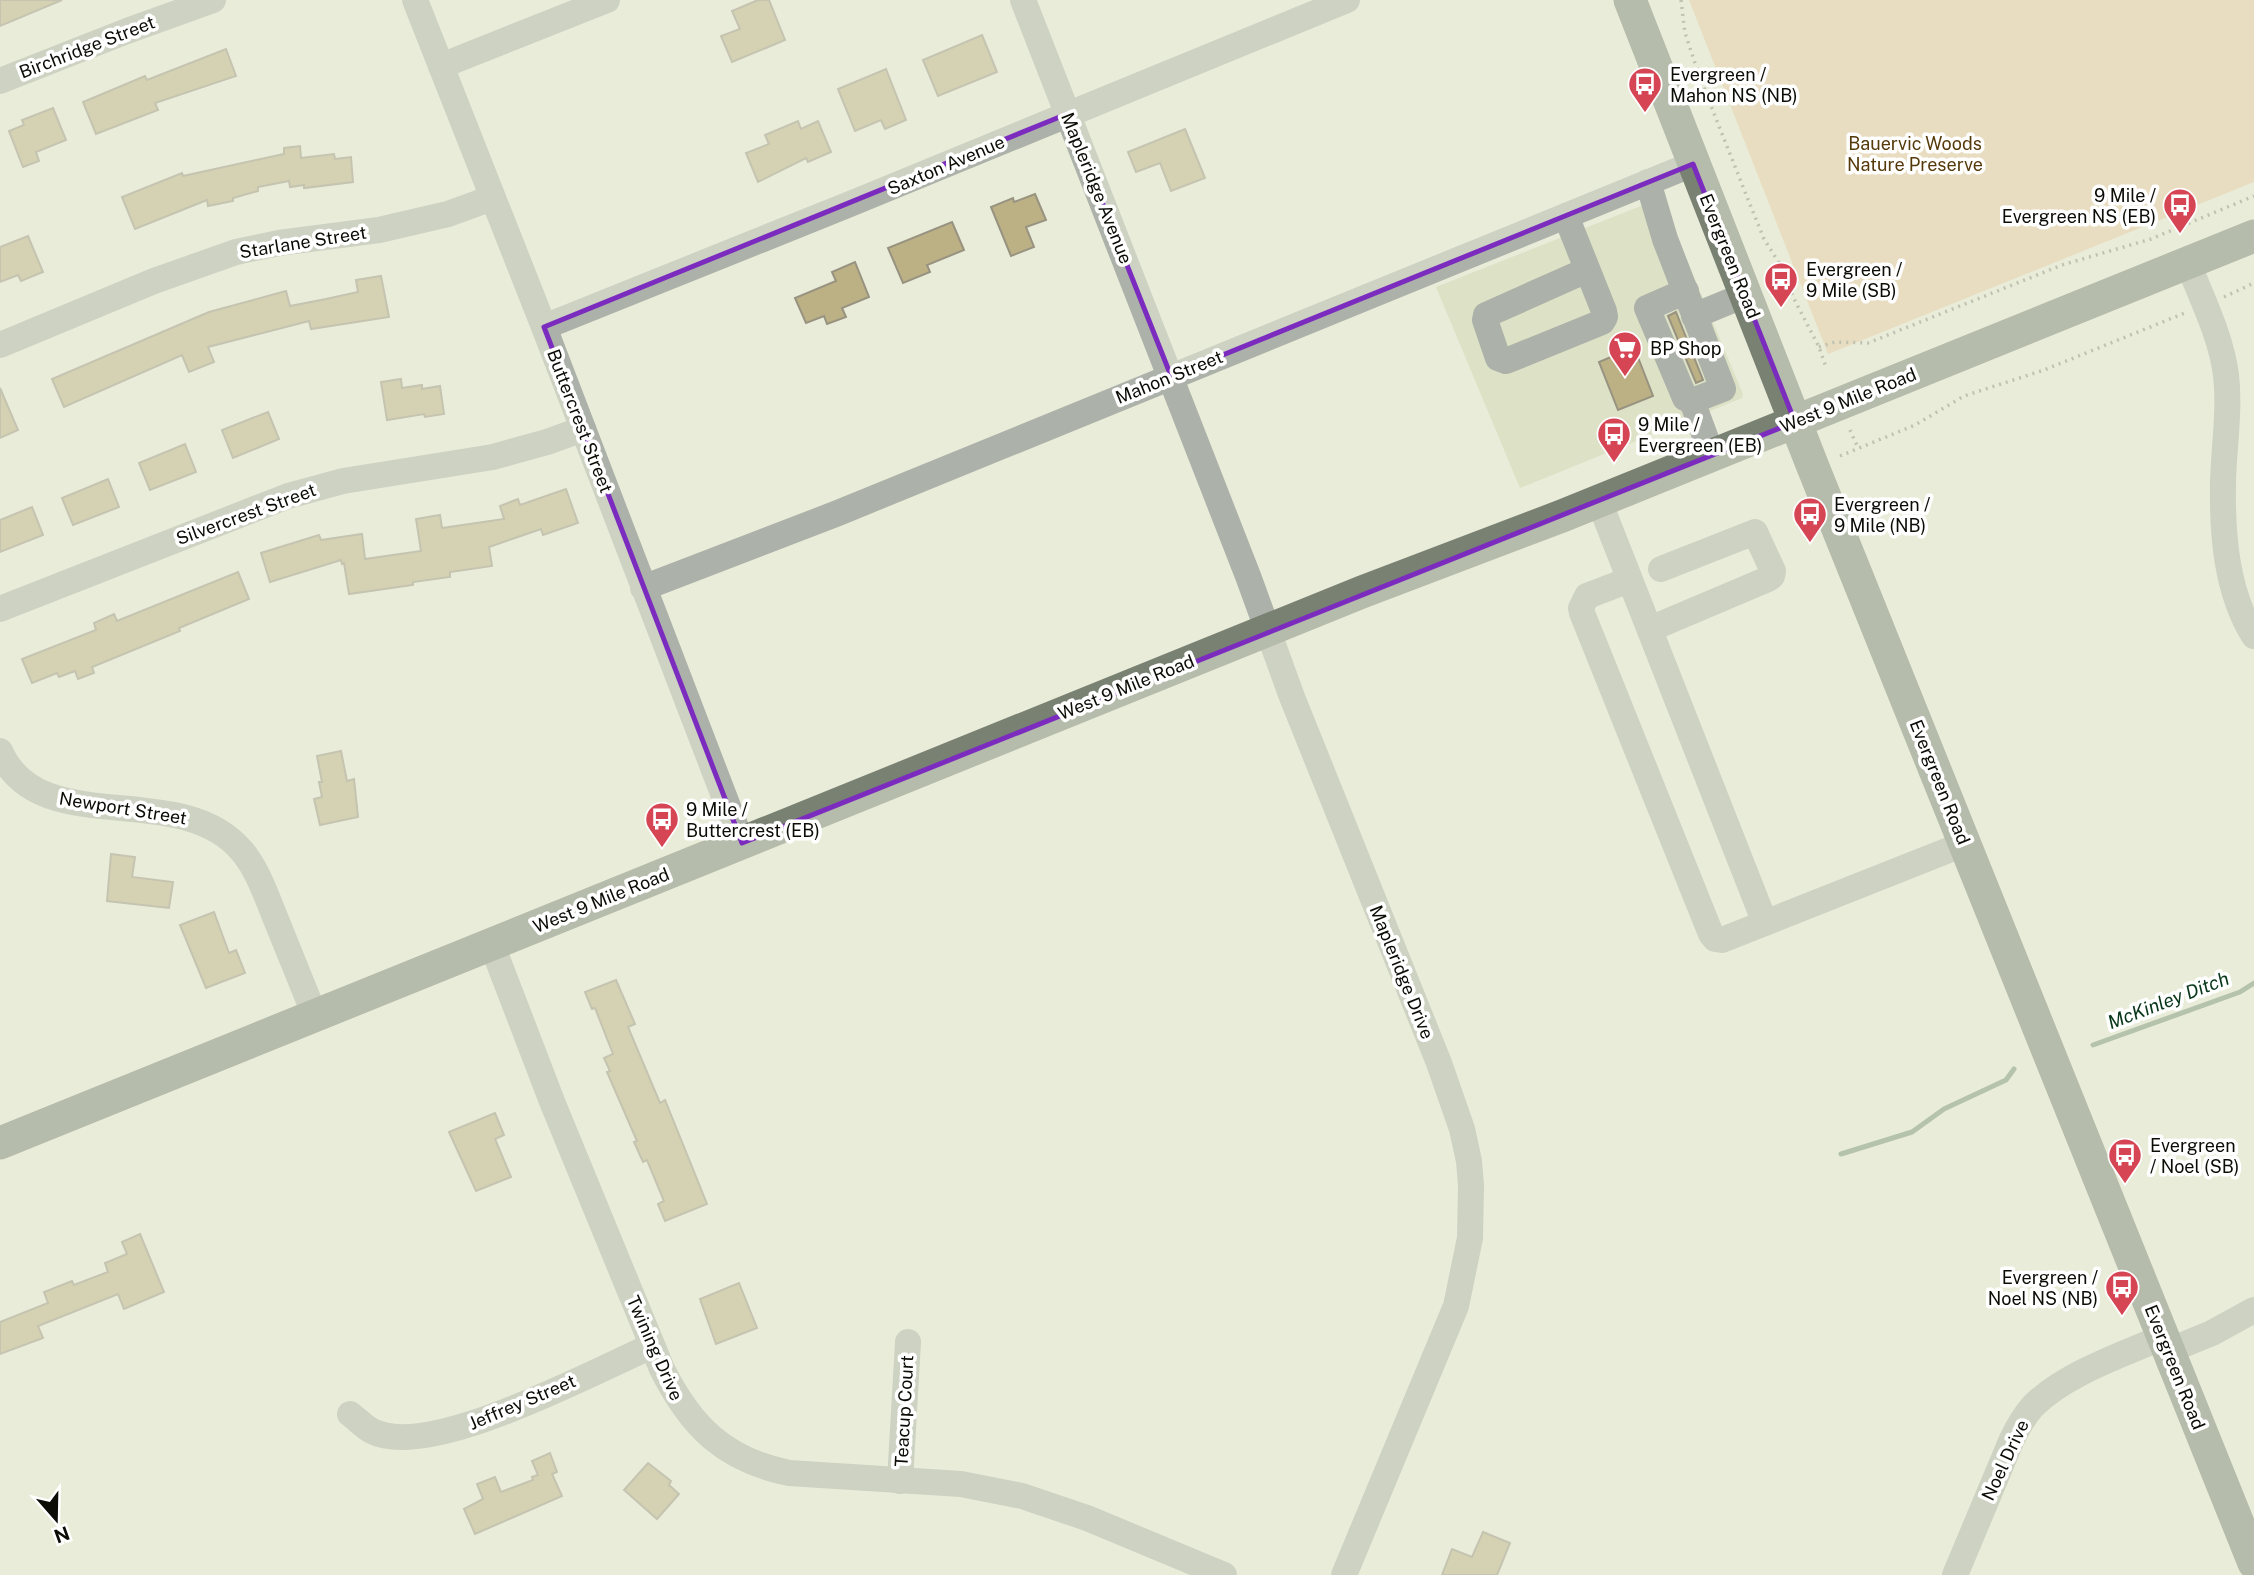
<svg xmlns="http://www.w3.org/2000/svg" width="2254" height="1575" font-family="'Public Sans',sans-serif">
<style>
.built{fill:#dde1c5}
.green{fill:#e6caa5}
.lines{fill:none;stroke-linecap:round;stroke-linejoin:round}
.stream{stroke:#759079;stroke-width:5}
.building{fill:#bcb085;stroke:#989381;stroke-width:2}
.path{stroke:#8c8e80;stroke-width:3.5;stroke-dasharray:2 5;stroke-linecap:butt}
.minor{stroke:#acb1a9;stroke-width:26}
.major{stroke:#798173;stroke-width:33}
.marked{fill:none;stroke:#7b2cbf;stroke-width:5;stroke-linejoin:round}
.labels{text-anchor:middle;dominant-baseline:central;stroke-width:7;stroke-linejoin:round;paint-order:stroke}
.street-label{font-size:18px;fill:#0b0c06;stroke:#fff}
.poi-label{font-size:18px;fill:#0b0c06;stroke:#fff;text-anchor:start}
.park-label{font-size:18px;fill:#553909;stroke:#fff}
.water-label{font-size:19px;font-style:italic;fill:#073619;stroke:#fff}
</style>
<rect width="100%" height="100%" fill="#e9ecd8"/>
<!-- built -->
<path class="built" d="M1661,198L1743,394L1742,398L1520,488L1436,287Z"/>
<!-- green -->
<path class="green" d="M1689,0H2254V182L1828,354Z"/>
<g class="lines">
<!-- stream -->
<g class="stream">
<path d="M2093,1045L2240,992L2254,983"/>
<path d="M1841,1154L1912,1132L1944,1109L2006,1080L2014,1069"/>
</g>
</g>
<!-- building -->
<g class="building">
<path d="M0,0H62L0,26Z"/>
<path d="M758,0H769L785,40L732,62L721,36L740,29L732,11Z"/>
<path d="M982,35L997,72L938,96L923,60Z"/>
<path d="M226,49L236,76L155,103L158,110L96,134L83,102L145,76L147,80Z"/>
<path d="M886,69L906,120L885,129L881,120L855,131L838,89Z"/>
<path d="M53,108L66,140L36,152L39,161L23,167L9,131L24,125L22,120Z"/>
<path d="M798,121L801,129L818,121L831,152L808,162L806,158L758,182L746,153L769,144L765,135Z"/>
<path d="M1185,129L1205,178L1171,191L1160,163L1136,172L1128,152Z"/>
<path d="M300,146L301,158L334,154L335,159L351,157L353,182L304,188V185L290,187L289,181L258,187V191L233,198V201L208,206L207,200L135,229L122,197L182,173L183,176L284,154V148Z"/>
<path d="M1035,194L1046,220L1026,227L1034,247L1011,256L991,207L1013,198L1014,202Z"/>
<path d="M952,222L964,250L927,265L930,272L903,283L888,248Z"/>
<path d="M28,236L43,272L21,281L18,275L0,282V247Z"/>
<path d="M855,262L869,297L842,308L846,317L827,324L824,316L806,323L795,298L836,281L832,272Z"/>
<path d="M381,276L389,317L311,329L309,321L208,347L214,362L189,372L182,355L64,407L52,379L209,312L286,291L290,306L326,299L358,292L356,280Z"/>
<path d="M1676,312L1703,380L1696,383L1668,316Z"/>
<path d="M1634,347L1653,396L1618,410L1599,362Z"/>
<path d="M401,379L402,388L422,385V389L440,386L444,414L425,417L424,414L387,420L381,382Z"/>
<path d="M0,388L18,430L0,438Z"/>
<path d="M268,412L279,439L233,458L222,430Z"/>
<path d="M185,444L196,472L150,490L139,463Z"/>
<path d="M108,479L119,507L73,525L62,498Z"/>
<path d="M566,489L578,523L543,535L541,529L489,547L492,566L450,572V577L413,582V585L349,594L344,563L342,564L341,560L270,582L261,553L319,535L321,540L362,534L365,559L421,551L416,519L440,515L442,528L504,519L500,506L518,499L520,505Z"/>
<path d="M32,507L43,535L0,552V520Z"/>
<path d="M238,572L249,599L179,628L180,631L92,667L94,673L78,679L75,671L59,677L57,673L32,683L22,659L96,630L94,623L114,614L117,621Z"/>
<path d="M341,751L347,781L354,779L358,817L320,825L314,799L322,797L319,782H322L317,756Z"/>
<path d="M111,854L135,857L132,877L173,882L169,908L107,901Z"/>
<path d="M214,912L229,953L236,950L245,973L206,988L180,925Z"/>
<path d="M616,980L635,1024L628,1027L660,1103L665,1100L707,1204L665,1221L658,1204L664,1201L647,1160L643,1162L634,1142L637,1141L607,1072L610,1071L604,1058L613,1054L595,1008L592,1009L585,992Z"/>
<path d="M495,1113L504,1135L495,1139L511,1177L476,1191L449,1132Z"/>
<path d="M140,1234L164,1292L124,1309L118,1294L38,1326L43,1338L0,1354V1322L48,1303L44,1292L72,1281L74,1285L108,1272L105,1263L127,1254L122,1242Z"/>
<path d="M739,1283L757,1328L716,1344L700,1299Z"/>
<path d="M550,1453L557,1472L552,1474L562,1496L475,1534L464,1509L483,1499L477,1484L495,1477L501,1492L533,1480L532,1477L538,1475L532,1461Z"/>
<path d="M648,1463L671,1481L669,1485L679,1494L657,1519L624,1490Z"/>
<path d="M1483,1532L1510,1543L1497,1575H1442L1452,1549L1472,1557Z"/>
</g>
<g class="lines">
<!-- path -->
<g class="path">
<path d="M1681,0L1685,33L1700,78L1747,197L1764,239L1781,266L1793,297L1819,347L1826,367"/>
<path d="M2224,297L2254,283"/>
<path d="M1819,347L1835,342L1868,343L2062,265L2151,239L2254,196"/>
<path d="M1850,430L1858,448"/>
<path d="M1840,456L1915,425L1964,396L2044,370L2185,313"/>
</g>
<!-- minor -->
<g class="minor">
<path d="M415,0L544,327L742,843"/>
<path d="M1023,0L1248,576L1292,697L1439,1063L1462,1129L1469,1161L1471,1186L1470,1238L1456,1306L1344,1575"/>
<path d="M441,66L607,0"/>
<path d="M0,81L127,31L213,0"/>
<path d="M1648,182L1665,239L1723,389L1692,401L1712,455"/>
<path d="M1566,216L1604,311L1605,317L1602,322L1506,361L1498,358L1485,320L1486,315L1587,270"/>
<path d="M2188,263C2202,299 2221,336 2226,375C2230,410 2224,446 2223,481C2222,533 2226,592 2254,636"/>
<path d="M1686,291L1647,308L1685,398L1692,401"/>
<path d="M1694,316L1745,295"/>
<path d="M544,327L850,204L1347,0"/>
<path d="M0,345L154,281L236,252L279,243L379,230L448,214L492,198"/>
<path d="M1599,501L1765,923L1964,844"/>
<path d="M1629,580L1587,596L1581,608L1582,613L1711,934L1715,939L1722,940L1765,923"/>
<path d="M643,588L838,513L1693,164"/>
<path d="M0,609L288,496L343,481L493,457L547,442L583,429"/>
<path d="M1650,629L1768,579L1772,576L1773,571L1755,532L1661,569"/>
<path d="M0,751C39,841 179,778 241,850C257,868 266,895 275,917C288,950 302,983 315,1016"/>
<path d="M492,945L553,1104L662,1369C691,1427 725,1460 789,1473L961,1484L1022,1496L1087,1518L1224,1575"/>
<path d="M2168,1351L2212,1333L2254,1310"/>
<path d="M350,1414C357,1419 364,1427 372,1431C429,1461 594,1371 652,1346"/>
<path d="M900,1481L908,1342"/>
<path d="M1955,1575L2012,1439C2018,1427 2024,1416 2033,1406C2065,1374 2121,1355 2163,1337"/>
</g>
<!-- major -->
<g class="major">
<path d="M1630,0L1813,467L2254,1563"/>
<path d="M0,1143L1362,592L1562,516L2254,236"/>
</g>
</g>
<!-- marked area -->
<path d="M0 0H2254V1575H0ZM1067,114L1171,376L1693,164L1795,422L742,843L544,327Z" fill="#e9ecd8" fill-opacity=".55" fill-rule="evenodd"/>
<path class="marked" d="M1067,114L1171,376L1693,164L1795,422L742,843L544,327Z"/>
<!-- icons -->
<defs>
<g id="bus-pin" transform="scale(1.75)"><path d="M0 17L-7.5 6A9.5 9.5 0 1 1 7.5 6Z" fill="#d64554" stroke="#fff"/><path d="M-5-6H5V4H4V6H2V4H-2V6H-4V4H-5ZM-3.5-4V0h7V-4ZM-3.5 1.2v1.5H-2V1.2ZM2 1.2v1.5H3.5V1.2Z" fill="#fff"/></g>
<g id="supermarket-pin" transform="scale(1.75)"><path d="M0 17L-7.5 6A9.5 9.5 0 1 1 7.5 6Z" fill="#d64554" stroke="#fff"/><path d="M-6-5.5h2.5l.6 2H6L4.5 2H-2.5L-4.4-4H-6ZM-1.5 3.2a1.3 1.3 0 1 0 .1 0ZM3 3.2a1.3 1.3 0 1 0 .1 0Z" fill="#fff"/></g>
</defs>
<g fill-rule="evenodd">
<use href="#bus-pin" x="1645" y="84"/>
<use href="#bus-pin" x="2180" y="205"/>
<use href="#bus-pin" x="1781" y="279"/>
<use href="#supermarket-pin" x="1625" y="348"/>
<use href="#bus-pin" x="1614" y="434"/>
<use href="#bus-pin" x="1810" y="514"/>
<use href="#bus-pin" x="662" y="819"/>
<use href="#bus-pin" x="2125" y="1155"/>
<use href="#bus-pin" x="2122" y="1287"/>
</g>
<g class="labels">
<!-- street labels -->
<g class="street-label">
<text transform="translate(87 47) rotate(-21)">Birchridge Street</text>
<text transform="translate(946 165) rotate(-23)">Saxton Avenue</text>
<text transform="translate(1097 188) rotate(68)">Mapleridge Avenue</text>
<text transform="translate(303 242) rotate(-9)">Starlane Street</text>
<text transform="translate(1730 256) rotate(68)">Evergreen Road</text>
<text transform="translate(1169 377) rotate(-22)">Mahon Street</text>
<text transform="translate(1848 400) rotate(-22)">West 9 Mile Road</text>
<text transform="translate(580 421) rotate(69)">Buttercrest Street</text>
<text transform="translate(246 514) rotate(-20)">Silvercrest Street</text>
<text transform="translate(1126 687) rotate(-22)">West 9 Mile Road</text>
<text transform="translate(1940 782) rotate(68)">Evergreen Road</text>
<text transform="translate(123 808) rotate(9)">Newport Street</text>
<text transform="translate(601 900) rotate(-22)">West 9 Mile Road</text>
<text transform="translate(1402 972) rotate(68)">Mapleridge Drive</text>
<text transform="translate(655 1348) rotate(66)">Twining Drive</text>
<text transform="translate(2175 1367) rotate(68)">Evergreen Road</text>
<text transform="translate(522 1402) rotate(-23)">Jeffrey Street</text>
<text transform="translate(904 1411) rotate(-87)">Teacup Court</text>
<text transform="translate(2005 1460) rotate(-65)">Noel Drive</text>
</g>
<!-- poi labels -->
<g class="poi-label">
<text x="1670" y="74">Evergreen /<tspan x="1670" dy="21">Mahon NS (NB)</tspan></text>
<text x="2156" y="195" text-anchor="end">9 Mile /<tspan x="2156" dy="21">Evergreen NS (EB)</tspan></text>
<text x="1806" y="269">Evergreen /<tspan x="1806" dy="21">9 Mile (SB)</tspan></text>
<text x="1650" y="348">BP Shop</text>
<text x="1638" y="424">9 Mile /<tspan x="1638" dy="21">Evergreen (EB)</tspan></text>
<text x="1834" y="504">Evergreen /<tspan x="1834" dy="21">9 Mile (NB)</tspan></text>
<text x="686" y="809">9 Mile /<tspan x="686" dy="21">Buttercrest (EB)</tspan></text>
<text x="2150" y="1145">Evergreen<tspan x="2150" dy="21">/ Noel (SB)</tspan></text>
<text x="2098" y="1277" text-anchor="end">Evergreen /<tspan x="2098" dy="21">Noel NS (NB)</tspan></text>
</g>
<!-- park labels -->
<g class="park-label">
<text x="1915" y="143">Bauervic Woods<tspan x="1915" dy="21">Nature Preserve</tspan></text>
</g>
<!-- water labels -->
<g class="water-label">
<text transform="translate(2168 1000) rotate(-21)">McKinley Ditch</text>
</g>
</g>
<!-- north arrow -->
<g transform="translate(56 1519) rotate(160)" stroke="#ffffff" stroke-width="5" paint-order="stroke">
<path d="M0-5L12 26L0 18L-12 26Z" fill="#0b0c06"/>
<text y="-10" font-size="19" font-weight="bold" text-anchor="middle" fill="#0b0c06">N</text>
</g>
</svg>
